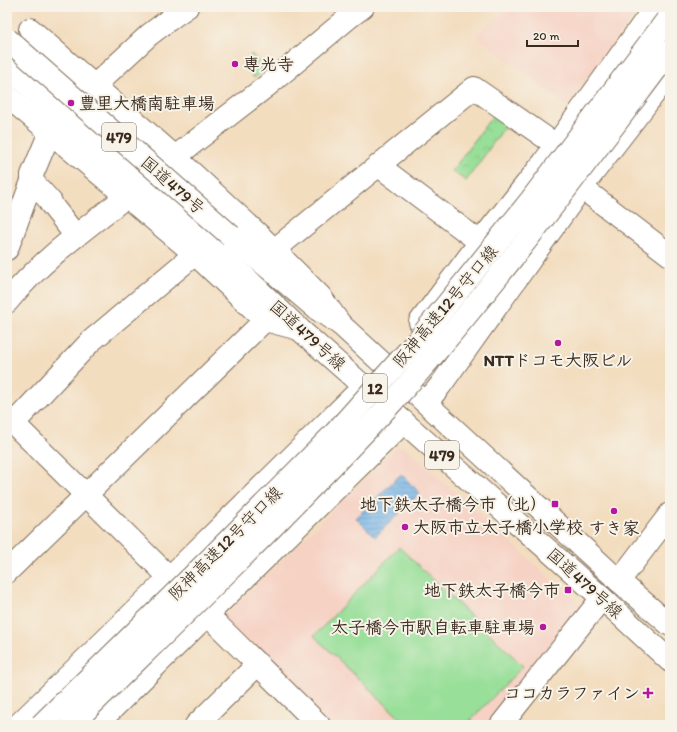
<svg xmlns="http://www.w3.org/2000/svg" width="677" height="732" font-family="Itim,'Klee One',sans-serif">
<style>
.built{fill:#f6d2c4}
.green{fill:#98df99;stroke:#6a845c}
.cemetery{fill:url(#cemetery-stones);stroke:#6a845c}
.park{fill:url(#park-crowns);stroke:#6a845c}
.water{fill:url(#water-rules);stroke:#566e82}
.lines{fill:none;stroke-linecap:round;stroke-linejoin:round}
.minor-casing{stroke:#7b6956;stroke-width:24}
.highway-casing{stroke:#7b6956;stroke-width:24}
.minor{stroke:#fff;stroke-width:22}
.highway{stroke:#fff;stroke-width:22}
.highway-bridge-casing{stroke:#7b6956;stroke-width:24;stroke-linecap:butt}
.highway-bridge{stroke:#fff;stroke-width:22}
.poi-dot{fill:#b5179e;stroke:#f7f3e8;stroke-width:1.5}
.labels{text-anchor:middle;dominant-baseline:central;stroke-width:4;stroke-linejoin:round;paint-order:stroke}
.shield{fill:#f7f3e8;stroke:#73665b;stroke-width:1}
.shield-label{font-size:16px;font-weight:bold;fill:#3b2a1e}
.poi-label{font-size:17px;font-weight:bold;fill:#3b2a1e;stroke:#f7f3e8;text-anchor:end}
.street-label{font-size:17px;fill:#3b2a1e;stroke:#f7f3e8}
</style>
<defs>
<pattern id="cemetery-stones" width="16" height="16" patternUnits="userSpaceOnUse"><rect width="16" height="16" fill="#98df99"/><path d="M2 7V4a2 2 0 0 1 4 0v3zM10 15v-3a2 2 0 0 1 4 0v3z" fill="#84c083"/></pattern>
<pattern id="park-crowns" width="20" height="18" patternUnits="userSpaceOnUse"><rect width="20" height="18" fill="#98df99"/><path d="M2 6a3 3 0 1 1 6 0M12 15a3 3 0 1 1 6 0" fill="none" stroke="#84c083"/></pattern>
<pattern id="water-rules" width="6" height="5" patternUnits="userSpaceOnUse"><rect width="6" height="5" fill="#72b2e6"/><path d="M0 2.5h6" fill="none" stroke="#5f91ba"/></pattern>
</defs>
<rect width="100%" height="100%" fill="#f7f3e8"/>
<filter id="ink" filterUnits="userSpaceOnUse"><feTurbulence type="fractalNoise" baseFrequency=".025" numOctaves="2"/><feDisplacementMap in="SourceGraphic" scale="8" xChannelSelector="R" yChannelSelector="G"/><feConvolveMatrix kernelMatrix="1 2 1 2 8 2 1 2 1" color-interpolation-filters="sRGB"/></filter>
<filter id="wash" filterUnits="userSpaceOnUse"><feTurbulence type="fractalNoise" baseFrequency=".012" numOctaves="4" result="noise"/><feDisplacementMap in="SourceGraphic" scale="16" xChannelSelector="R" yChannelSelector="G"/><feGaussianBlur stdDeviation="0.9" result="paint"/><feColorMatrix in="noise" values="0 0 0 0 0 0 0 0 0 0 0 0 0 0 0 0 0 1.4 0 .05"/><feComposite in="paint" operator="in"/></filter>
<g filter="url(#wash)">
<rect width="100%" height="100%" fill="#f3ddbf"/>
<!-- built -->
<g class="built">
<path d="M510,7H640L567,106L475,35Z"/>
<path d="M397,447H405L582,607L487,725H327L220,621Z"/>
</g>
<!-- green -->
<path class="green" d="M399,547L523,666L466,725H407L314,636Z"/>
<!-- cemetery -->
<path class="cemetery" d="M252,54L265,70L254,78L242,62Z"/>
<!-- park -->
<path class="park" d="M496,111L509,121L466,181L452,171Z"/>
<!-- water -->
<path class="water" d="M401,474L420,493L375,537L356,518Z"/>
</g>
<g filter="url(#ink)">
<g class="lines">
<!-- minor casing -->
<g class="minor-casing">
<g id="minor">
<path d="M30,29L175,157L258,234L320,296L340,324"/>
<path d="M94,86L149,35L174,16L187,7"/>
<path d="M7,96L195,254L265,320L299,329"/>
<path d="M175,157L268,85L347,19L363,7"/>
<path d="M379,166L480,242"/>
<path d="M569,178L670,255"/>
<path d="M32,181L51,202L50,203L76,236"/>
<path d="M7,249L32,181V175L50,132"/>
<path d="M274,250L474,88L556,145"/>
<path d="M7,302C40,261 86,228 127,196"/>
<path d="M420,322L480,242L544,162L655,7"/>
<path d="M426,403L440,386L582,187L670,73"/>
<path d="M7,417L319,725"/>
<path d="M7,424L14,423L91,341L195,254"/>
<path d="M7,572L265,320"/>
<path d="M619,581L670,514"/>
<path d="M18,725L170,577L363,387"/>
<path d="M96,725L208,614L404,422"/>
<path d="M196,725L258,664"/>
<path d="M501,725L602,598"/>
</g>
</g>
<!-- highway casing -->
<g class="highway-casing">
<g id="highway">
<path d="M7,67L215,248L299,329L602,598L670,661"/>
<path d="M231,236L317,309L340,324L619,581L670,625"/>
</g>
</g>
<!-- minor -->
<use href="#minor" class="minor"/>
<!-- highway -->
<use href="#highway" class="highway"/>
<!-- highway-bridge casing -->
<g class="highway-bridge-casing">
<g id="highway-bridge">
<path d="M7,39L231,236"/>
<path d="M41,725L210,559L335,433L419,339L531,200L670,16"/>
<path d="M71,725C141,656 212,588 281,518C319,479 358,440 394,400C493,289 581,169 670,51"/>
</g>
</g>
<!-- highway-bridge -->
<use href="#highway-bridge" class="highway-bridge"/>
</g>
</g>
<!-- markers -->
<g class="poi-dot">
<circle cx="235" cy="64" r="4"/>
<circle cx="71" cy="103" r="4"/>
<circle cx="558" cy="343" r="4"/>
<rect x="551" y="500" width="8" height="8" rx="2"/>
<circle cx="614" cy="511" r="4"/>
<circle cx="405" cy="527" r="4"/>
<rect x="564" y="586" width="8" height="8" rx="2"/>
<circle cx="543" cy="627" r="4"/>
<path d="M646 687h4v4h4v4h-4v4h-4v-4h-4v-4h4z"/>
</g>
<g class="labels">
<!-- shield labels -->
<g class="shield">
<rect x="102" y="123" width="34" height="28" rx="3"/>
<rect x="363" y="374" width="24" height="28" rx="3"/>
<rect x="425" y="441" width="34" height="28" rx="3"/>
</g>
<g class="shield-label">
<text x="119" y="137">479</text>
<text x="375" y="388">12</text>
<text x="442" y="455">479</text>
</g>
<!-- poi labels -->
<g class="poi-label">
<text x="243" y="64" text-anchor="start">専光寺</text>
<text x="79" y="103" text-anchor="start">豊里大橋南駐車場</text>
<text x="558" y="360" text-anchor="middle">NTTドコモ大阪ビル</text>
<text x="547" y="504">地下鉄太子橋今市（北）</text>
<text x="413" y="527" text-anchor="start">大阪市立太子橋小学校</text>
<text x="614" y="528" text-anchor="middle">すき家</text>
<text x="560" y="590">地下鉄太子橋今市</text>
<text x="535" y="627">太子橋今市駅自転車駐車場</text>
<text x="640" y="693">ココカラファイン</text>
</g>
<!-- street labels -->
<g class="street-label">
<text transform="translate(173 185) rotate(41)">国道479号</text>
<text transform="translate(445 306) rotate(-50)">阪神高速12号守口線</text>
<text transform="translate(308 335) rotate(42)">国道479号線</text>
<text transform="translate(225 543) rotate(-45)">阪神高速12号守口線</text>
<text transform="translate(585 583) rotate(42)">国道479号線</text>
</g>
</g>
<!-- margin -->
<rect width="677" height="732" fill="none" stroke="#f7f3e8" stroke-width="24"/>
<!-- scale -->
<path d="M527 40v6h51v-6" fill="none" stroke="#3b2a1e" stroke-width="2"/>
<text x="533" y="40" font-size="12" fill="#3b2a1e" stroke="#f7f3e8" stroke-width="3" paint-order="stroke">20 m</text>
</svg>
